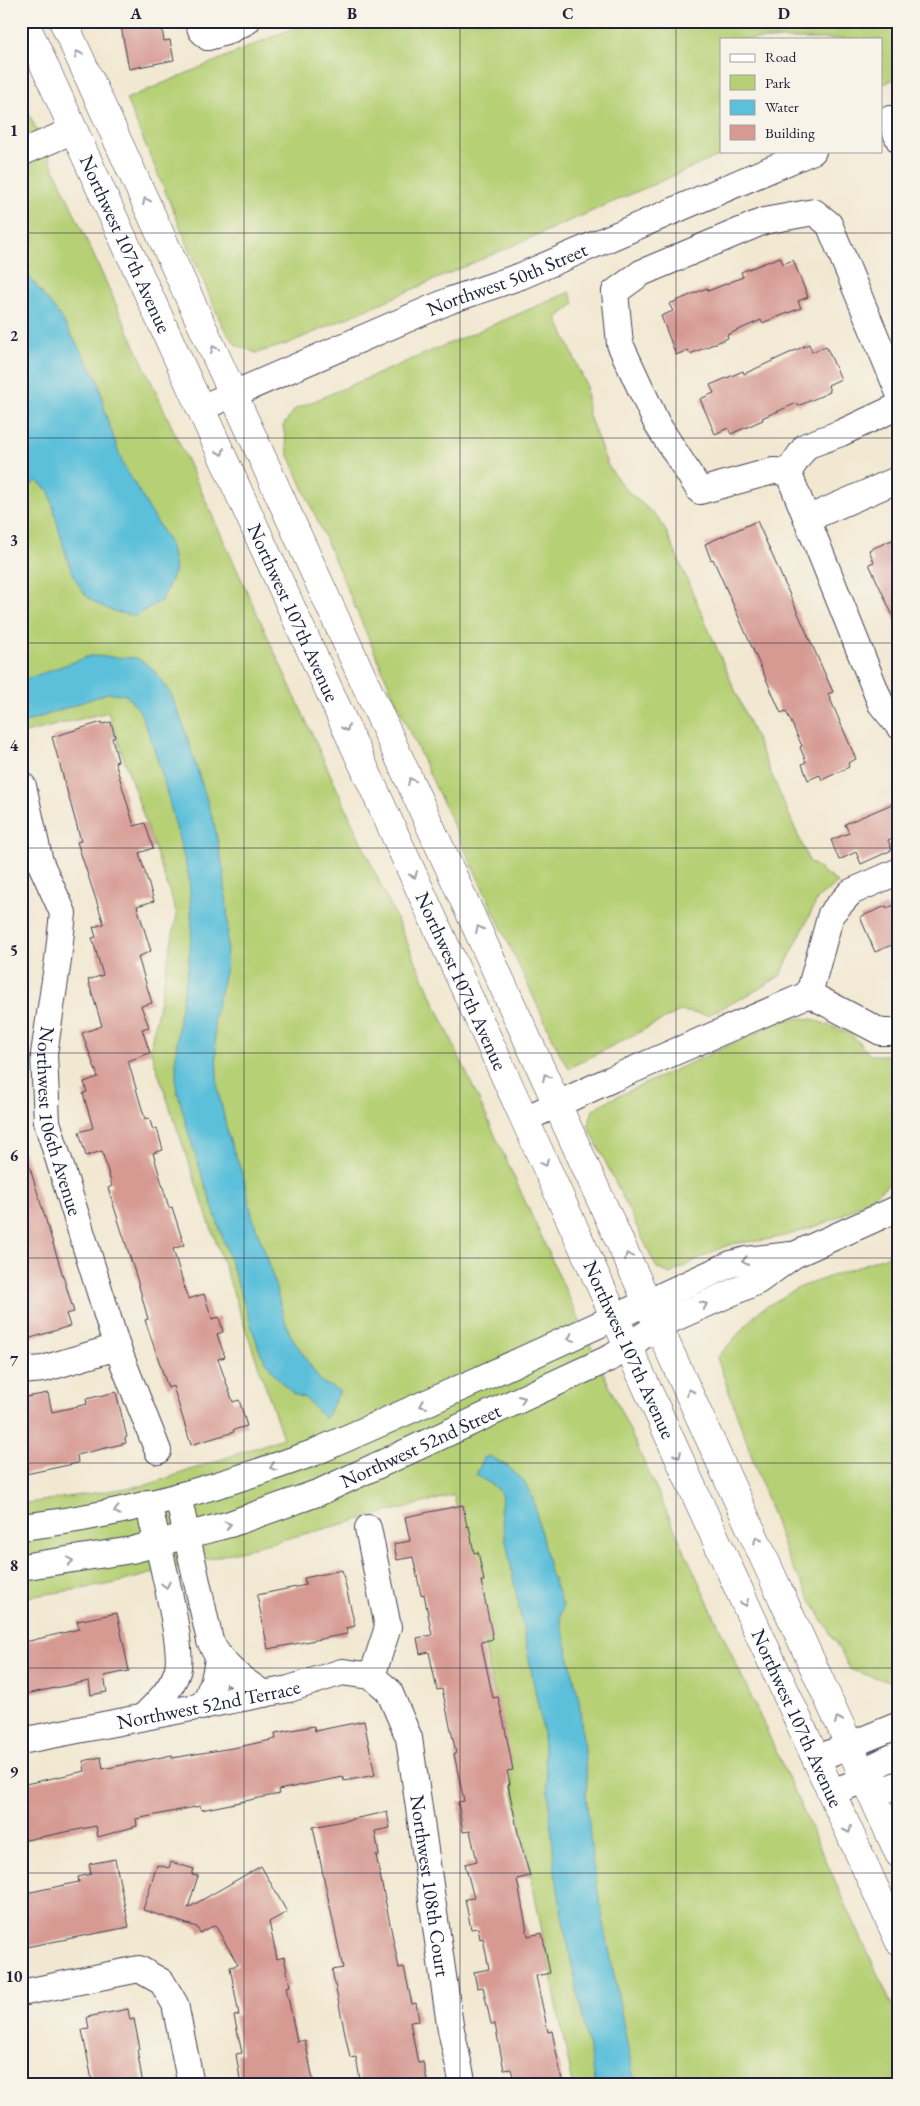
<svg xmlns="http://www.w3.org/2000/svg" width="920" height="2106" font-family="'EB Garamond',serif">
<style>
.green{fill:#b6d075;stroke:#6c7958}
.water{fill:#5cc0da;stroke:#3f718a}
.building{fill:#d69a93}
.lines{fill:none;stroke-linecap:round;stroke-linejoin:round}
.minor-casing{stroke:#414052;stroke-width:28}
.major-casing{stroke:#414052;stroke-width:29}
.minor{stroke:#fff;stroke-width:26}
.major{stroke:#fff;stroke-width:28}
.oneway{stroke:#9c9ca7}
.grid{fill:none;stroke:#22223b;stroke-width:1;stroke-opacity:0.55}
.labels{text-anchor:middle;dominant-baseline:central;stroke-width:4.5;stroke-linejoin:round;paint-order:stroke}
.street-label{font-size:20px;fill:#22223b;stroke:#f7f3e8}
.neatline{fill:none;stroke:#22223b;stroke-width:2}
.grid-label{font-size:16px;text-anchor:middle;font-weight:bold;fill:#22223b}
</style>
<rect width="100%" height="100%" fill="#f7f3e8"/>
<filter id="ink" filterUnits="userSpaceOnUse"><feTurbulence type="fractalNoise" baseFrequency=".02" numOctaves="2"/><feDisplacementMap in="SourceGraphic" scale="10" xChannelSelector="R" yChannelSelector="G"/><feConvolveMatrix kernelMatrix="1 2 1 2 8 2 1 2 1" color-interpolation-filters="sRGB"/></filter>
<filter id="wash" filterUnits="userSpaceOnUse"><feTurbulence type="fractalNoise" baseFrequency=".0096" numOctaves="4" result="noise"/><feDisplacementMap in="SourceGraphic" scale="20" xChannelSelector="R" yChannelSelector="G"/><feGaussianBlur stdDeviation="1.12" result="paint"/><feColorMatrix in="noise" values="0 0 0 0 0 0 0 0 0 0 0 0 0 0 0 0 0 1.4 0 .05"/><feComposite in="paint" operator="in"/></filter>
<g filter="url(#wash)">
<rect width="100%" height="100%" fill="#f2e8d1"/>
<!-- green -->
<g class="green">
<path d="M310,21H899V77L881,85V39H721V151H730L287,344L256,353L236,345L222,325L126,99Z"/>
<path d="M21,96L899,2021V2085H573L454,1495L112,1584L21,1598V1504L147,1485L283,1438L150,1049L177,914L108,712L21,734Z"/>
<path d="M570,292L574,304L557,318L586,385L588,413L607,464L623,487L657,517L666,531L809,861L838,883L818,898L780,976L750,994L708,1015L680,1011L569,1068L561,1056L402,715L288,453L283,426L295,409Z"/>
<path d="M797,1018L812,1019L851,1034L870,1055H885L899,1050V1175C858,1211 823,1228 770,1239C758,1242 744,1241 732,1244C715,1249 687,1265 670,1274L657,1268L588,1126L593,1110L605,1102L782,1021Z"/>
<path d="M899,1254V1677L890,1682L851,1670L788,1559L717,1358L759,1311L798,1288L890,1255Z"/>
</g>
<!-- water -->
<g class="water">
<path d="M21,267L60,316L98,380L107,419L123,464L171,546L175,570L162,600L135,616C119,613 102,609 89,598C68,580 57,519 49,491L37,481L21,491Z"/>
<path d="M90,656L137,658L153,669L171,694L184,727L214,823L224,873L228,920L226,968L214,1019L218,1090L228,1135L243,1176L253,1219L269,1263L283,1315L290,1334L321,1382L340,1391L325,1419L305,1398L293,1394L277,1378L260,1352L189,1135L176,1086V1054L179,1017L188,969L192,928L189,877L163,778L150,736L139,710L126,695L108,693L21,724V681Z"/>
<path d="M490,1456L507,1466L524,1481L533,1499L550,1572L563,1606L560,1616L562,1626L579,1700L587,1781L586,1795L593,1865L635,2085H596L562,1915L555,1870L542,1726L500,1510C506,1487 494,1487 476,1475L484,1458Z"/>
</g>
<g id="blocks">
<!-- building -->
<g class="building">
<path d="M120,21H161L164,41L170,40L174,60L129,69Z"/>
<path d="M780,257L783,264L793,260L808,297L798,301L801,308L762,323L761,320L727,335L728,338L690,354L688,350L676,355L661,316L673,311L669,304L707,288L708,291L743,277L741,272Z"/>
<path d="M809,344L812,352L826,346L841,379L828,385L830,392L798,406L797,403L762,418L763,420L731,434L728,428L715,434L700,399L714,393L710,385L743,371L744,374Z"/>
<path d="M757,521L833,692L828,694L856,759L848,763L849,767L822,780L820,775L808,780L802,764L806,762L800,747L802,746L786,711L781,713L713,559L711,560L705,544Z"/>
<path d="M899,537V629L869,564L874,562L869,550Z"/>
<path d="M102,722L103,724L111,722L115,737L112,738L118,761L115,762L134,826L145,823L153,848L139,853L154,901L137,906L151,951L138,957L152,1003L141,1006L149,1027L142,1029L150,1053L128,1061L145,1119L149,1118L153,1130L157,1128L163,1150L153,1153L169,1208L172,1207L184,1245L173,1249L188,1299L204,1294L212,1319L219,1317L223,1332L217,1334L225,1357L218,1359L233,1402L239,1400L247,1426L233,1430L234,1432L191,1445L173,1386L168,1388L145,1320L148,1319L137,1279L108,1188L112,1186L102,1151L86,1156L79,1132L93,1128L83,1093L87,1092L84,1082L98,1077L82,1033L102,1026L88,980L103,975L92,938L96,937L93,927L104,924L77,842L81,841L52,737Z"/>
<path d="M899,801V835L888,840L892,850L861,864L856,852L839,860L831,840L849,833L845,824Z"/>
<path d="M899,903V942L875,952L860,917L886,906L887,908Z"/>
<path d="M25,1152L74,1312L66,1314L70,1326L21,1341V1153Z"/>
<path d="M116,1392L127,1437L125,1438L126,1443L77,1455L78,1463L21,1475V1398L48,1393L52,1412L87,1404L86,1399Z"/>
<path d="M463,1505L467,1527L469,1526L474,1553L478,1552L484,1581H481L493,1639L481,1642L493,1698L498,1697L504,1723L513,1770L507,1771L510,1784L508,1785L519,1838L530,1876L517,1879L528,1936L542,1933L550,1973L536,1976L548,2032L552,2031L563,2085H527L525,2077L514,2080L511,2069L504,2070L495,2024H491L483,1987L477,1988L474,1972L489,1969L483,1938L480,1939L478,1928L471,1929L465,1899L474,1898L465,1864L477,1861L470,1831L463,1832L458,1802L464,1801L454,1754L456,1753L442,1689L437,1690L429,1652L420,1654L417,1638L432,1635L424,1594L421,1595L413,1557L397,1560L394,1544L410,1541L405,1517Z"/>
<path d="M342,1570L355,1626L346,1628L347,1634L268,1649L257,1595L306,1585L304,1578Z"/>
<path d="M117,1613L129,1671L104,1676L107,1692L91,1695L89,1681L21,1695V1643L79,1629L77,1621Z"/>
<path d="M364,1721L375,1775L344,1781L343,1777L278,1790L279,1794L201,1810L200,1806L136,1819L137,1826L98,1837L96,1826L21,1841V1785L85,1771L83,1761L101,1757L103,1769L172,1755V1758L238,1747L276,1739L275,1733L314,1726L315,1731Z"/>
<path d="M387,1812L390,1828L375,1831L379,1855H376L399,1968L404,1967L412,2004L416,2003L419,2021L410,2022L418,2063L423,2062L428,2085H361L356,2057L350,2058L332,1970L343,1968L313,1827Z"/>
<path d="M115,1859L129,1927L21,1948V1894L79,1882L78,1877L91,1874L89,1864Z"/>
<path d="M171,1862L194,1869L192,1875L198,1876L188,1908L261,1866L287,1912L269,1922L277,1959L284,1957L290,1986L286,1987L297,2042L305,2040L313,2080L290,2085H241L236,2054L242,2053L234,2016L239,2015L230,1967L238,1965L215,1925L200,1933L197,1927L143,1910L157,1865L169,1868Z"/>
<path d="M128,2009L130,2020L134,2019L140,2049H137L143,2085H93L82,2030L89,2029L87,2017Z"/>
</g>
</g>
</g>
<g filter="url(#ink)">
<use href="#blocks" fill-opacity="0" stroke="#414052" stroke-width="1"/>
<g class="lines">
<!-- minor casing -->
<g class="minor-casing">
<g id="minor">
<path d="M198,21L201,30L208,37L226,32L247,21"/>
<path d="M890,119L899,140"/>
<path d="M21,153L74,130"/>
<path d="M899,406L841,433L806,446L788,472L881,704L899,726"/>
<path id="s1" d="M201,408L451,300L521,276L813,151"/>
<path d="M788,472L773,471L700,491L657,424L620,344L615,292L641,273L764,221L814,212L829,224L899,393"/>
<path d="M807,519L899,479"/>
<path id="s2" d="M23,786L40,862L63,913L58,960L44,1054L47,1122L117,1347L158,1451"/>
<path d="M809,994L831,914L851,892L899,871"/>
<path d="M809,994L881,1032H899"/>
<path d="M525,1119L612,1079L809,994"/>
<path d="M21,1371L43,1369L117,1347"/>
<path d="M178,1496L210,1641C222,1666 242,1680 264,1694"/>
<path d="M21,1527C121,1516 219,1487 313,1453L474,1382L731,1264L746,1260L791,1255"/>
<path d="M368,1528L388,1627L372,1676"/>
<path id="s3" d="M21,1567L132,1550L230,1524L320,1492L612,1357L659,1325L758,1281L794,1255L899,1208"/>
<path d="M202,1707C212,1690 216,1676 218,1657"/>
<path d="M143,1717C156,1704 171,1690 177,1672C186,1648 155,1534 148,1503"/>
<path id="s4" d="M21,1741L289,1689L342,1672L372,1676L389,1691L409,1738L450,2025L463,2085"/>
<path d="M816,1759L899,1725"/>
<path d="M865,1780L887,1789L899,1784"/>
<path d="M831,1792L865,1780L876,1765L899,1754"/>
<path d="M21,1993L139,1969L162,1982L175,2004L191,2085"/>
</g>
</g>
<!-- major casing -->
<g class="major-casing">
<g id="major">
<path id="s5" d="M24,21L899,1941"/>
<path d="M63,21L899,1854"/>
</g>
</g>
<!-- minor -->
<use href="#minor" class="minor"/>
<!-- major -->
<use href="#major" class="major"/>
</g>
<!-- one-way arrows -->
<defs><path id="oneway-chevron" d="M-2-3.5L2.5 0L-2 3.5" fill="none" stroke-width="1.6" stroke-linecap="round" stroke-linejoin="round" transform="scale(1.25)"/></defs>
<g class="oneway">
<use href="#oneway-chevron" transform="translate(78 54) rotate(-115)"/>
<use href="#oneway-chevron" transform="translate(146 201) rotate(-115)"/>
<use href="#oneway-chevron" transform="translate(214 349) rotate(-115)"/>
<use href="#oneway-chevron" transform="translate(221 452) rotate(66)"/>
<use href="#oneway-chevron" transform="translate(346 728) rotate(66)"/>
<use href="#oneway-chevron" transform="translate(411 781) rotate(-115)"/>
<use href="#oneway-chevron" transform="translate(414 875) rotate(66)"/>
<use href="#oneway-chevron" transform="translate(479 929) rotate(-115)"/>
<use href="#oneway-chevron" transform="translate(546 1077) rotate(-115)"/>
<use href="#oneway-chevron" transform="translate(545 1163) rotate(65)"/>
<use href="#oneway-chevron" transform="translate(628 1256) rotate(-114)"/>
<use href="#oneway-chevron" transform="translate(745 1261) rotate(169)"/>
<use href="#oneway-chevron" transform="translate(704 1305) rotate(-25)"/>
<use href="#oneway-chevron" transform="translate(571 1338) rotate(155)"/>
<use href="#oneway-chevron" transform="translate(690 1392) rotate(-114)"/>
<use href="#oneway-chevron" transform="translate(522 1399) rotate(-25)"/>
<use href="#oneway-chevron" transform="translate(423 1405) rotate(157)"/>
<use href="#oneway-chevron" transform="translate(678 1455) rotate(66)"/>
<use href="#oneway-chevron" transform="translate(273 1467) rotate(161)"/>
<use href="#oneway-chevron" transform="translate(117 1511) rotate(168)"/>
<use href="#oneway-chevron" transform="translate(228 1525) rotate(-16)"/>
<use href="#oneway-chevron" transform="translate(757 1540) rotate(-114)"/>
<use href="#oneway-chevron" transform="translate(70 1561) rotate(-8)"/>
<use href="#oneway-chevron" transform="translate(166 1585) rotate(77)"/>
<use href="#oneway-chevron" transform="translate(745 1603) rotate(66)"/>
<use href="#oneway-chevron" transform="translate(838 1720) rotate(-114)"/>
<use href="#oneway-chevron" transform="translate(848 1830) rotate(66)"/>
</g>
</g>
<!-- grid -->
<path class="grid" d="M244,21V2085M460,21V2085M676,21V2085M21,233H899M21,438H899M21,643H899M21,848H899M21,1053H899M21,1258H899M21,1463H899M21,1668H899M21,1873H899"/>
<g class="labels">
<!-- street labels -->
<g class="street-label">
<text stroke="none"><textPath href="#s5" startOffset="245">Northwest 107th Avenue</textPath></text>
<text stroke="none"><textPath href="#s1" startOffset="332">Northwest 50th Street</textPath></text>
<text stroke="none"><textPath href="#s5" startOffset="650">Northwest 107th Avenue</textPath></text>
<text stroke="none"><textPath href="#s5" startOffset="1055">Northwest 107th Avenue</textPath></text>
<text stroke="none"><textPath href="#s2" startOffset="345">Northwest 106th Avenue</textPath></text>
<text stroke="none"><textPath href="#s5" startOffset="1460">Northwest 107th Avenue</textPath></text>
<text stroke="none"><textPath href="#s3" startOffset="420">Northwest 52nd Street</textPath></text>
<text stroke="none"><textPath href="#s4" startOffset="191">Northwest 52nd Terrace</textPath></text>
<text stroke="none"><textPath href="#s5" startOffset="1865">Northwest 107th Avenue</textPath></text>
<text stroke="none"><textPath href="#s4" startOffset="582">Northwest 108th Court</textPath></text>
</g>
</g>
<!-- margin -->
<rect width="920" height="2106" fill="none" stroke="#f7f3e8" stroke-width="55"/>
<!-- legend -->
<rect x="720" y="38" width="162" height="115" fill="#f7f3e8" stroke="#a29fa3"/>
<rect x="730" y="54" width="25" height="8" fill="#ffffff" stroke="#a29fa3"/>
<text x="765" y="62" font-size="15" fill="#22223b">Road</text>
<rect x="730" y="75" width="25" height="15" fill="#b6d075" stroke="#a29fa3"/>
<text x="765" y="88" font-size="15" fill="#22223b">Park</text>
<rect x="730" y="100" width="25" height="15" fill="#5cc0da" stroke="#a29fa3"/>
<text x="765" y="112" font-size="15" fill="#22223b">Water</text>
<rect x="730" y="125" width="25" height="15" fill="#d69a93" stroke="#a29fa3"/>
<text x="765" y="138" font-size="15" fill="#22223b">Building</text>
<rect x="28" y="28" width="864" height="2050" class="neatline"/>
<g class="grid-label">
<text x="136" y="19">A</text>
<text x="352" y="19">B</text>
<text x="568" y="19">C</text>
<text x="784" y="19">D</text>
<text x="14" y="136">1</text>
<text x="14" y="341">2</text>
<text x="14" y="546">3</text>
<text x="14" y="751">4</text>
<text x="14" y="956">5</text>
<text x="14" y="1161">6</text>
<text x="14" y="1366">7</text>
<text x="14" y="1571">8</text>
<text x="14" y="1777">9</text>
<text x="14" y="1982">10</text>
</g>
</svg>
